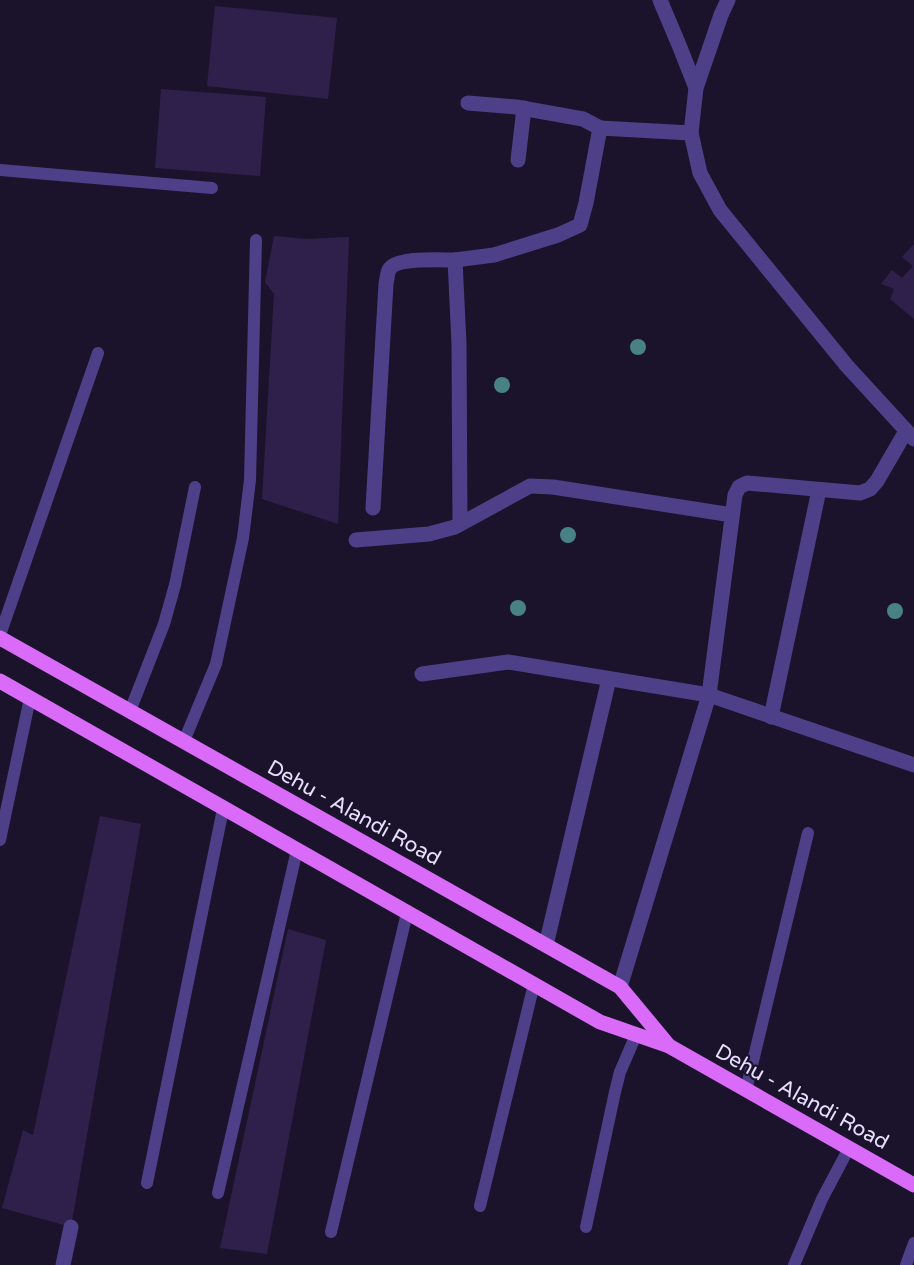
<svg xmlns="http://www.w3.org/2000/svg" width="914" height="1265" font-family="'Varela Round',sans-serif">
<style>
.building{fill:#2f204b}
.lines{fill:none;stroke-linecap:round;stroke-linejoin:round}
.lane{stroke:#4e4088;stroke-width:12}
.street{stroke:#4e4088;stroke-width:15}
.primary{stroke:#d96bf8;stroke-width:15}
.tree{fill:#488286}
.labels{text-anchor:middle;dominant-baseline:central;stroke-width:4.5;stroke-linejoin:round;paint-order:stroke}
.street-label{font-size:21px;fill:#e7dffd;stroke:#1b132b}
</style>
<rect width="100%" height="100%" fill="#1b132b"/>
<!-- building -->
<g class="building">
<path d="M215,6L337,18L328,99L207,86Z"/>
<path d="M161,89L266,97L260,176L155,168Z"/>
<path d="M274,236L306,239L349,237L338,524L262,499L274,294L265,282Z"/>
<path d="M914,244V319L890,299L894,289L881,284L892,270L902,278L913,266L902,257Z"/>
<path d="M100,816L141,824L71,1227L2,1208L23,1130L33,1135Z"/>
<path d="M288,929L326,940L267,1254L220,1248Z"/>
</g>
<g class="lines">
<!-- lane -->
<g class="lane">
<path d="M0,170L212,188"/>
<path d="M0,635L98,353"/>
<path d="M130,711L164,624L175,585L195,487"/>
<path d="M184,741L216,664L243,538L250,480L256,240"/>
<path d="M0,840L30,698"/>
<path d="M746,1090L808,833"/>
<path d="M147,1183L223,809"/>
<path d="M218,1193L297,850"/>
<path d="M480,1206L534,984"/>
<path d="M586,1227L615,1092L620,1072L636,1035"/>
<path d="M331,1232L407,913"/>
<path d="M794,1265L822,1199L849,1148"/>
<path d="M906,1265L914,1243"/>
</g>
<!-- street -->
<g class="street">
<path d="M660,0L679,45L696,88"/>
<path d="M728,0L721,15L696,88L691,133L700,173L720,210L847,366L914,439"/>
<path d="M468,103L516,107L583,119L600,128"/>
<path d="M518,160L524,108"/>
<path d="M373,508L386,284C387,280 387,274 389,270C395,257 441,260 455,260"/>
<path d="M460,524L459,344L455,260L494,255L558,235L580,225L586,203L600,128L691,133"/>
<path d="M356,540L429,534L455,527L530,486L553,487L732,515"/>
<path d="M422,674L508,662L709,695L914,765"/>
<path d="M771,717L819,490"/>
<path d="M546,945L609,679"/>
<path d="M620,987L709,695L735,495L739,487L747,483L860,493L870,489L877,481L906,431"/>
<path d="M63,1265L71,1227"/>
</g>
<!-- primary -->
<g class="primary">
<path d="M0,638L620,987L669,1046"/>
<path d="M0,681L600,1022L669,1046L914,1185"/>
</g>
</g>
<!-- trees -->
<g class="tree">
<circle cx="638" cy="347" r="8"/>
<circle cx="502" cy="385" r="8"/>
<circle cx="568" cy="535" r="8"/>
<circle cx="518" cy="608" r="8"/>
<circle cx="895" cy="611" r="8"/>
</g>
<g class="labels">
<!-- street labels -->
<g class="street-label">
<text transform="translate(354 813) rotate(29)">Dehu - Alandi Road</text>
<text transform="translate(802 1097) rotate(29)">Dehu - Alandi Road</text>
</g>
</g>
</svg>
